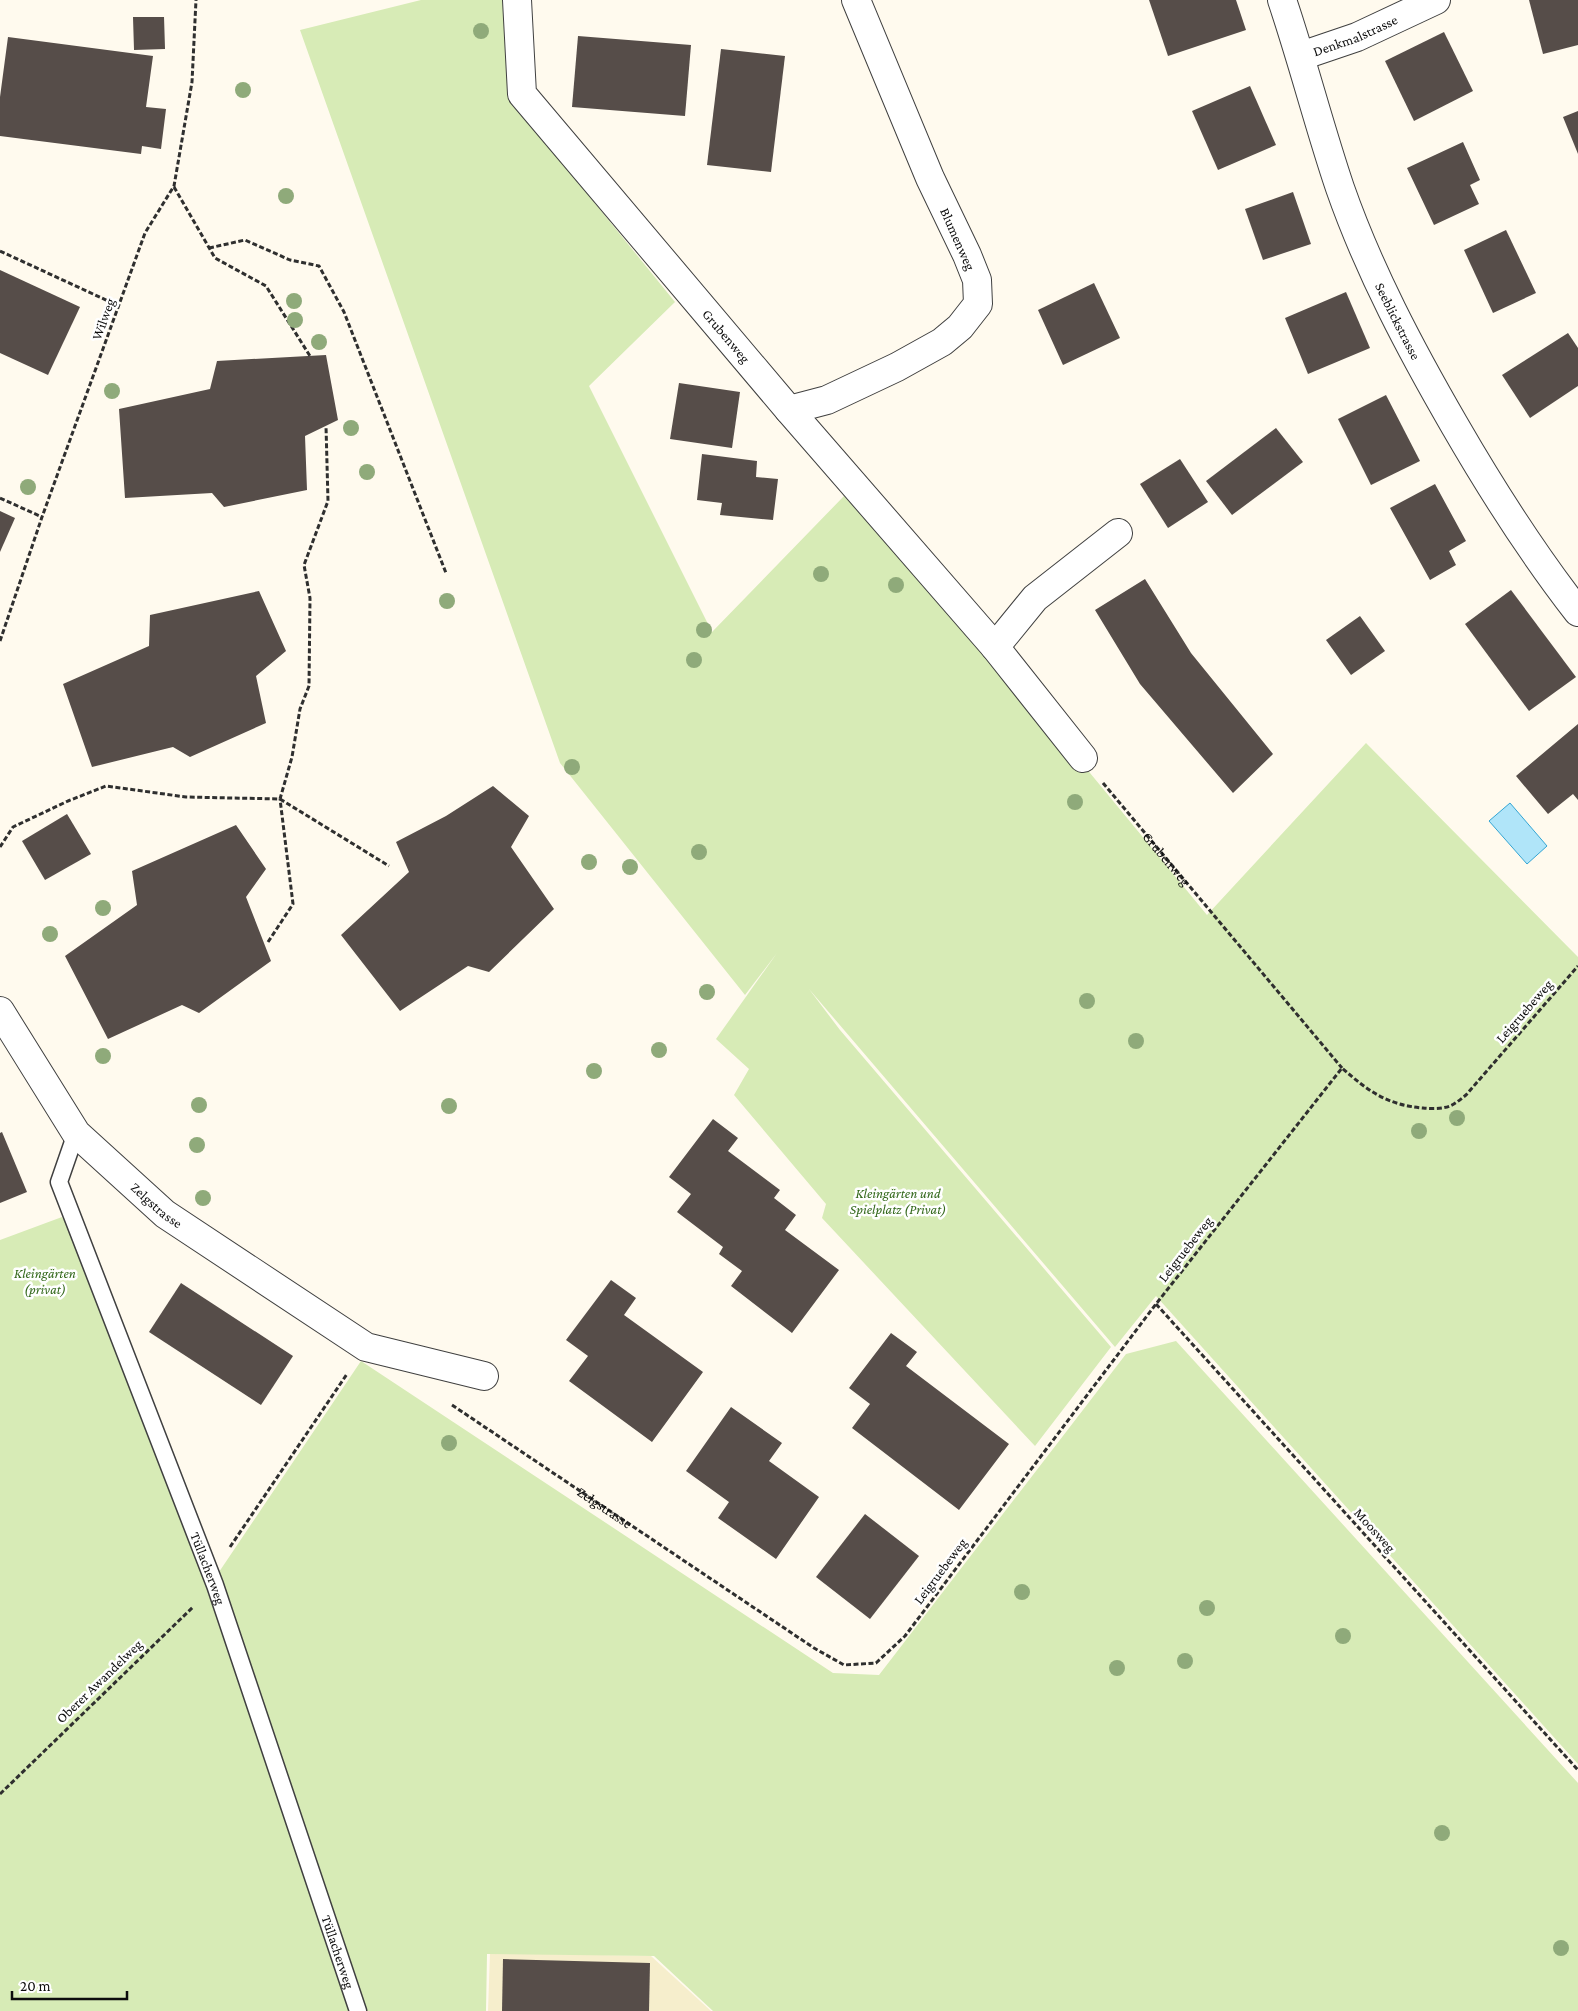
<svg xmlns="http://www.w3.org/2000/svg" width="1578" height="2011" font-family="'Crimson Pro',serif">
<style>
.farmland{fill:#f6eecc}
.green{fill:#d7ebb6}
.water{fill:#b0e5f9;stroke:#34a5d3}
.building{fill:#564d49}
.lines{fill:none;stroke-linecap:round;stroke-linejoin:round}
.lane-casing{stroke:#404040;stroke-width:19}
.street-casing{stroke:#404040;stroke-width:30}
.path{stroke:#2f2f2f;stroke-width:3;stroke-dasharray:5 2.5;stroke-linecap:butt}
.lane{stroke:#fff;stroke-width:16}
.street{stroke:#fff;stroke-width:28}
.tree{fill:#8faa7a}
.labels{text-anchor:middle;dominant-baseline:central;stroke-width:5;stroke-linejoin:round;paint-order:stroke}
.street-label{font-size:14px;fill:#0d0d0d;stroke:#fff}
.park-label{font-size:14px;font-style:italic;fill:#33681b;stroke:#fff}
</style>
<rect width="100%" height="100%" fill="#fffaee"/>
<!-- farmland -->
<path class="farmland" d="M490,1953L651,1956L711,2011H488Z"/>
<!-- green -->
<g class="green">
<path d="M421,0H503L512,101L675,302L589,386L712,632L844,496L992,654L1207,915L1366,743L1578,957V1764L1156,1296L1115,1347L809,989L840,1030L1111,1347L1035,1446L822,1218L826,1204L734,1095L749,1069L716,1039L777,953L745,995L560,763L300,30Z"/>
<path d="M62,1217L79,1241L137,1389L354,2011H0V1240Z"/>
<path d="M1176,1341L1578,1783V2011H713L654,1956L487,1954L486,2011H364L219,1572L361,1361L833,1673L879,1675L1126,1354Z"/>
</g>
<!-- water -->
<path class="water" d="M1510,803L1547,846L1527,864L1489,821Z"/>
<!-- building -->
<g class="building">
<path d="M1149,0H1236L1246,30L1168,56Z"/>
<path d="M1529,0H1578V45L1543,54Z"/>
<path d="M133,17H164L165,49L134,50Z"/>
<path d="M1444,32L1473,91L1414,121L1385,61Z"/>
<path d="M578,36L691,45L685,116L572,107Z"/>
<path d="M8,37L153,56L146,107L166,109L161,149L142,146L141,154L0,136V97Z"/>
<path d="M721,49L785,56L771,172L707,165Z"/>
<path d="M1250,86L1276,145L1218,170L1192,111Z"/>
<path d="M1578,111V154L1563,117Z"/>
<path d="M1463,142L1480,180L1470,185L1479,204L1434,225L1407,168Z"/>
<path d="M1293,192L1311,244L1263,260L1245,209Z"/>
<path d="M1506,230L1536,293L1493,313L1464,250Z"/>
<path d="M0,270L80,307L48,375L0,353Z"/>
<path d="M1094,283L1120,338L1063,365L1038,310Z"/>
<path d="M1346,292L1370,348L1308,374L1285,318Z"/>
<path d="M1568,333L1578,348V386L1530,418L1502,375Z"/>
<path d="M326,355L338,420L305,436L307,490L224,507L212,493L125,498L119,409L210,389L217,361Z"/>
<path d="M679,383L740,392L732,448L670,439Z"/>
<path d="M1386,395L1420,461L1371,485L1338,419Z"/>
<path d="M1276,428L1303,462L1232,515L1206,481Z"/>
<path d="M702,454L757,461L756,477L778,479L773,520L720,515L722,503L697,500Z"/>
<path d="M1180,459L1208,502L1168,528L1140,484Z"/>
<path d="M1435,484L1466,541L1449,551L1456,565L1430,580L1390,508Z"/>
<path d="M0,511L15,518L0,552Z"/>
<path d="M1145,579L1191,653L1273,754L1233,793L1140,684L1095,610Z"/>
<path d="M1511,590L1576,677L1529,711L1465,624Z"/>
<path d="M259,591L286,651L256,676L266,723L190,757L173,747L92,767L63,684L149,646L150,615Z"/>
<path d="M1360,616L1385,651L1351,675L1326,640Z"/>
<path d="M1578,724V800L1573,794L1548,814L1516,776Z"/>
<path d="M493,786L529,816L511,847L554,909L489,972L468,966L400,1011L341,935L409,872L396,842L446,816Z"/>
<path d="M67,814L91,854L45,880L22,841Z"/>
<path d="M236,825L266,869L246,897L271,961L199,1013L182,1005L108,1039L65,956L137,905L132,871Z"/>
<path d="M713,1119L738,1138L728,1151L780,1190L774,1198L796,1215L785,1230L839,1270L792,1333L731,1286L742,1271L719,1254L723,1247L677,1212L691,1194L669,1177Z"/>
<path d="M2,1132L27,1192L0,1203V1133Z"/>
<path d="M611,1280L636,1298L624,1315L703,1372L652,1442L569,1381L588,1356L566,1340Z"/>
<path d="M181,1283L293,1356L261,1405L149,1332Z"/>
<path d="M891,1333L917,1352L906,1366L1009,1444L959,1510L852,1428L870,1404L849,1388Z"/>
<path d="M731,1407L782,1443L769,1461L819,1497L776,1559L718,1518L729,1502L686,1471Z"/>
<path d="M865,1514L919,1556L870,1619L816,1577Z"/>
<path d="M503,1959L650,1963L649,2011H502Z"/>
</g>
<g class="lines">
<!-- lane casing -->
<g class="lane-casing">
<g id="lane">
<path id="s3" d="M76,1133L59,1182L215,1585L358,2011"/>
</g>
</g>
<!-- street casing -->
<g class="street-casing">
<g id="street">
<path id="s4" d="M517,0L522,94L789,410L995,647L1083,758"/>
<path id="s5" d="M1282,0C1303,62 1319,126 1340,188C1369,271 1411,350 1455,426C1492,490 1532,553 1578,612"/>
<path id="s6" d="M1301,56L1357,37L1436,0"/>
<path d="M789,410L827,400L897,367L942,342L960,327L978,304L977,280L967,255L930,178L856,0"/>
<path d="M995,647L1035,598L1118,533"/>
<path id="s7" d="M0,1011L76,1133L165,1214L366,1347L484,1376"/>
</g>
</g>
<!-- path -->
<g class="path">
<path d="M174,187L215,258L266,286L310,356"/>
<path d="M209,248L245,240L290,260L319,266L344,312L446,573"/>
<path d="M0,251L119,306"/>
<path d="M0,498L42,517"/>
<path d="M0,641L42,517L145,233L174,186L192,82L196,0"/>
<path id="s1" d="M1103,783L1342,1068"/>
<path d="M280,799L389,866"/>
<path d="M0,847L13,827L68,801L106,786L186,797L280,799L292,757L300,709L309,686L310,598L304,565L328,501L326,426"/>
<path d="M268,942L293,904L280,799"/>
<path d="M1156,1304L1578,1770"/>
<path id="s2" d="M452,1405L814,1648L844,1665L876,1663L905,1636L1156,1304L1342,1068C1368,1091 1387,1105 1423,1108C1431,1109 1442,1109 1450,1106C1455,1104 1461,1099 1466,1095L1578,966"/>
<path d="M230,1547L347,1374"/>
<path d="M0,1794L193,1607"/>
</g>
<!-- lane -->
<use href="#lane" class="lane"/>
<!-- street -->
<use href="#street" class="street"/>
</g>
<!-- trees -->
<g class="tree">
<circle cx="481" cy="31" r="8"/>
<circle cx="243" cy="90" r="8"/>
<circle cx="286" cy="196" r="8"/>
<circle cx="294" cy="301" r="8"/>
<circle cx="295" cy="320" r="8"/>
<circle cx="319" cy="342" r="8"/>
<circle cx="112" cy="391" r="8"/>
<circle cx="351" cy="428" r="8"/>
<circle cx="367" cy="472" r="8"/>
<circle cx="28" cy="487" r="8"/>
<circle cx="821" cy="574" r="8"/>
<circle cx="896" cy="585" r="8"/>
<circle cx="447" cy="601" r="8"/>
<circle cx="704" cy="630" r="8"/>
<circle cx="694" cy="660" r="8"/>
<circle cx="572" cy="767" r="8"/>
<circle cx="1075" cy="802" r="8"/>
<circle cx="699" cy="852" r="8"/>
<circle cx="589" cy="862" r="8"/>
<circle cx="630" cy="867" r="8"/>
<circle cx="103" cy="908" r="8"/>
<circle cx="50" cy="934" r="8"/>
<circle cx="707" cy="992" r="8"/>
<circle cx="1087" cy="1001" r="8"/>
<circle cx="1136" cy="1041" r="8"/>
<circle cx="659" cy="1050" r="8"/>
<circle cx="103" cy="1056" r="8"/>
<circle cx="594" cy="1071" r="8"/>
<circle cx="199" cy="1105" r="8"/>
<circle cx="449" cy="1106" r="8"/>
<circle cx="1457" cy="1118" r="8"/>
<circle cx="1419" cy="1131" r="8"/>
<circle cx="197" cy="1145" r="8"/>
<circle cx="203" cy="1198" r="8"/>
<circle cx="449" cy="1443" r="8"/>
<circle cx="1022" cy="1592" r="8"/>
<circle cx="1207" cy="1608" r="8"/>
<circle cx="1343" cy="1636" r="8"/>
<circle cx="1185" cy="1661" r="8"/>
<circle cx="1117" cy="1668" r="8"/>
<circle cx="1442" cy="1833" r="8"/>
<circle cx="1561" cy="1948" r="8"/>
</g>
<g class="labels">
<!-- street labels -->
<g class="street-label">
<text stroke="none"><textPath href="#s6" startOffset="58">Denkmalstrasse</textPath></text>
<text transform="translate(958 239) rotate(66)">Blumenweg</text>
<text transform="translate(103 319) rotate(-70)">Wilweg</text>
<text stroke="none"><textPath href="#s5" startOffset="342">Seeblickstrasse</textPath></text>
<text stroke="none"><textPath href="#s4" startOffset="411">Grubenweg</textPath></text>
<text stroke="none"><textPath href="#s1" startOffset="99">Grubenweg</textPath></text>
<text transform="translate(1524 1011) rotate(-49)">Leigruebeweg</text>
<text stroke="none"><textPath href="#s7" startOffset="252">Zelgstrasse</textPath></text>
<text transform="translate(1185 1249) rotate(-52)">Leigruebeweg</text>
<text stroke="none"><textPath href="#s2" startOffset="184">Zelgstrasse</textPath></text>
<text transform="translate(1375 1530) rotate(48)">Moosweg</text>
<text stroke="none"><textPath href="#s3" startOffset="466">Tüllacherweg</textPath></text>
<text transform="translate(940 1571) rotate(-53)">Leigruebeweg</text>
<text transform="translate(99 1681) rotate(-44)">Oberer Awandelweg</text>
<text stroke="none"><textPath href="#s3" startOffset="871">Tüllacherweg</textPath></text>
</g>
<!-- park labels -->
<g class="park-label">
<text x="898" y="1193">Kleingärten und<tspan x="898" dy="16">Spielplatz (Privat)</tspan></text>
<text x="45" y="1273">Kleingärten<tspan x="45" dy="16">(privat)</tspan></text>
</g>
</g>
<!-- scale -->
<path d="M12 1991v8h115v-8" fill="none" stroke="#0d0d0d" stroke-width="2.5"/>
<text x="20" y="1991" font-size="15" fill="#0d0d0d" stroke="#ffffff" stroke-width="4" paint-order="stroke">20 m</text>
</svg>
